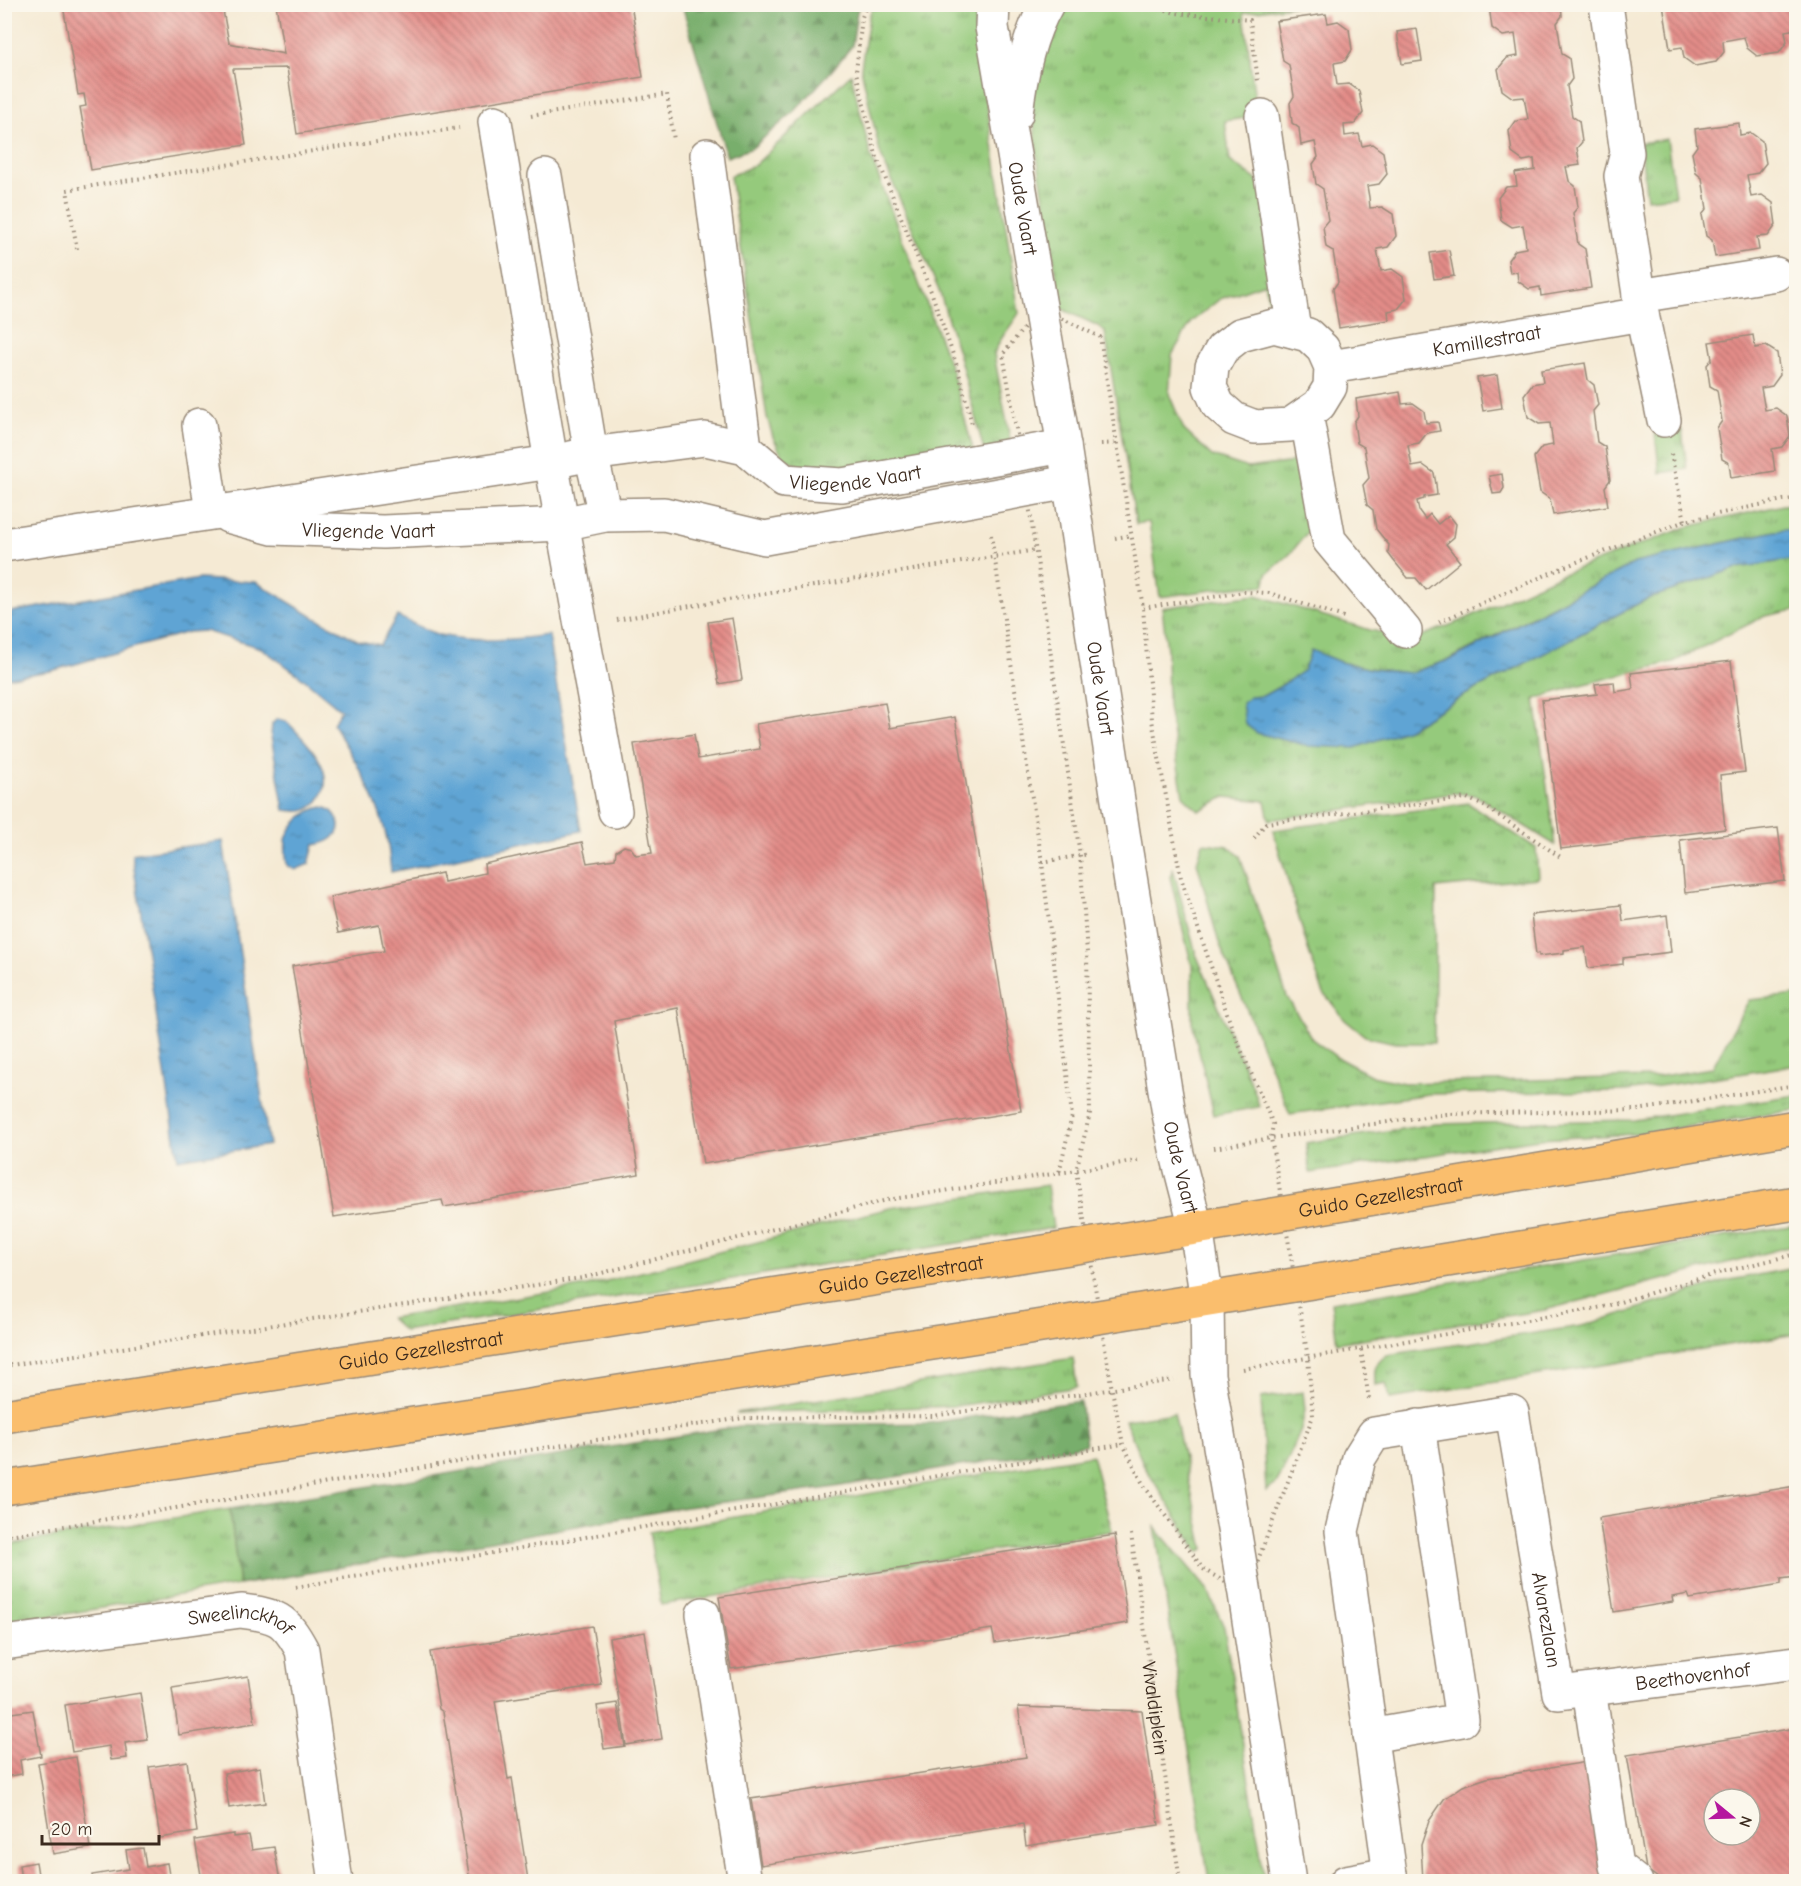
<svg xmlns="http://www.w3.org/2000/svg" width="1801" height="1886" font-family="'Comic Neue',sans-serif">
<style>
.grass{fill:url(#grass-tufts);stroke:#687a4d;stroke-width:1.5}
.forest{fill:url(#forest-firs);stroke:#5a6c45;stroke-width:1.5}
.water{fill:url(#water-ripples);stroke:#4c6779;stroke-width:1.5}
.building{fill:url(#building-back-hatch);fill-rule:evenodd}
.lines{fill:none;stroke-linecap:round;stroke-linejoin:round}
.minor-casing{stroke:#988a79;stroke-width:36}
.major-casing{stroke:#988a79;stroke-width:36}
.path{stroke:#988a79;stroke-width:4;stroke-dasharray:1.5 4.5;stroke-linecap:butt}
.minor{stroke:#fff;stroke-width:33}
.major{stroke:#fabe6d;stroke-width:33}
.labels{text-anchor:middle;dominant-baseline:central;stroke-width:6;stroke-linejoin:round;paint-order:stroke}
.street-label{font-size:20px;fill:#3b2a1e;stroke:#fbf7ec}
</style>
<defs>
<pattern id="grass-tufts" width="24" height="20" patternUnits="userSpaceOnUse" patternTransform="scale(1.5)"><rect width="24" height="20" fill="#95ca7c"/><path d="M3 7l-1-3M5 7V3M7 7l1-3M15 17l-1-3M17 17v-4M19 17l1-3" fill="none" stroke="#7ba465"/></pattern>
<pattern id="forest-firs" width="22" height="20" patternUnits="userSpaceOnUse" patternTransform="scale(1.5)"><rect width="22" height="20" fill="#78ae6c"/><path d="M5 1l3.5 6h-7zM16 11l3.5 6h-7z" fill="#648e58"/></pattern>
<pattern id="water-ripples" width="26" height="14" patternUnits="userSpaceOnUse" patternTransform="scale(1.5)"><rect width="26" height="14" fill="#5ea4d4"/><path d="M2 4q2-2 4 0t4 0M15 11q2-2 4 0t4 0" fill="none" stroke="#4f86ab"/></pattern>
<pattern id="building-back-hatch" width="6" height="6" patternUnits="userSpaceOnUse" patternTransform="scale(1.5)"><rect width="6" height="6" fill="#e38c88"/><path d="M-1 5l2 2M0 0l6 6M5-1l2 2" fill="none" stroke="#b9736f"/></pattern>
</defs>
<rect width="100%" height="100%" fill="#fbf7ec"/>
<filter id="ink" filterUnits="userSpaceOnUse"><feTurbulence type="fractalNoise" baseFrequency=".0167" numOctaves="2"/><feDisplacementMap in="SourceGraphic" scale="12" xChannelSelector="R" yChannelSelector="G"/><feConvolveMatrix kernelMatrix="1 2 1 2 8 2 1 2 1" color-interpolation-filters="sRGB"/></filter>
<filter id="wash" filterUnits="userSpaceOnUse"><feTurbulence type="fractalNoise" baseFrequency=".008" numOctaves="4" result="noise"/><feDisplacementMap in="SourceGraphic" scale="24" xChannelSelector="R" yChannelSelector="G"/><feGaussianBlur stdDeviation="1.35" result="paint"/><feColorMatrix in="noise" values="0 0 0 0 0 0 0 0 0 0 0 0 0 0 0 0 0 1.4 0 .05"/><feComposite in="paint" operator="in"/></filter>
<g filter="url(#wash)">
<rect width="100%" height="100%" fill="#f5ead4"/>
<!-- grass -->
<g class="grass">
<path d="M873,5H979L975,28L1019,313C1011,327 998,339 994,354L1011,445L984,451L962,366L940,293L880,153L861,68L869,17Z"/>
<path d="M1068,5H1297L1244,13L1257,116L1225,121L1230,161L1261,183L1280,306L1271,314L1265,283L1220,299L1191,322L1172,355L1169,394L1184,430L1212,456L1248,468L1295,462L1290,425L1297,431L1314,524L1290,554L1267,574L1264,586H1243L1160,597L1149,522L1136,524L1105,332L1098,326L1062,309L1037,155L1032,100L1047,37Z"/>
<path d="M851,74L871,157L951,368L974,453L854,473L799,466L783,457L773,437L767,417L730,176L755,165Z"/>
<path d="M1667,139L1675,196L1647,199L1640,143Z"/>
<path d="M1682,430L1687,469L1660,473L1655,434Z"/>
<path d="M1796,504V529L1775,531L1635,563L1448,660L1409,673L1372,669L1340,662L1311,650L1305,670L1279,687L1263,696L1250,697L1408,729L1463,696L1647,599L1737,568L1796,559V610L1765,616L1673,662L1573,687L1535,699L1555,845L1475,795L1456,793L1269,820L1265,801L1225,797L1199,811L1183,796L1168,706L1167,650L1162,608L1256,595L1370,630L1403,637L1424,635L1461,621L1555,577L1687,527L1783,505Z"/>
<path d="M1468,803L1536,848L1538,878L1436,888L1434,1043H1395L1365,1036L1345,1020L1323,992L1308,949L1273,830Z"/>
<path d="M1203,843L1228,846L1240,856L1287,997L1312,1039L1338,1058L1372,1076L1404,1083L1655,1077L1712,1068L1749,1000L1796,995V1065L1627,1091L1429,1094L1290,1114L1218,940L1197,862Z"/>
<path d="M1173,869L1196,954L1256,1095L1259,1107L1214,1115L1192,1022V966L1170,877Z"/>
<path d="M1796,1095V1110L1638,1134L1539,1139L1310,1173L1306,1143L1435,1124L1634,1120Z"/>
<path d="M1047,1185L1053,1228L404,1331L390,1318L587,1286L890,1208Z"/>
<path d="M1796,1225V1245L1545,1310L1337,1343L1331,1302Z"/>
<path d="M1796,1268V1334L1390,1399L1386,1383L1375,1385C1374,1370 1374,1364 1387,1355L1582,1326L1730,1280Z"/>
<path d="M1073,1358L1077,1387L957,1406L736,1413Z"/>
<path d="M1303,1392L1305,1410L1301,1430L1282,1473L1275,1485L1266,1491L1261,1398Z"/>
<path d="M1174,1413L1204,1549L1199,1552L1144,1466L1125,1420Z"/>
<path d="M1092,1455L1112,1531L661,1605L649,1532Z"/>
<path d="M230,1509L239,1585L5,1624V1545Z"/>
<path d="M1155,1527L1207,1589L1224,1627L1265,1881H1209Z"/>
</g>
<!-- forest -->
<g class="forest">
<path d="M682,5V4L860,5L857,12L852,46L833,69L795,111L752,148L727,157Z"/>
<path d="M1080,1401L1086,1445L823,1489L680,1508L239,1585L230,1509L740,1426L930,1423Z"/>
</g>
<!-- water -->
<g class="water">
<path d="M1796,529V559L1737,568L1647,599L1463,696L1408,729L1355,748L1308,746L1257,733L1245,724L1242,703L1250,697L1263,696L1279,687L1304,670L1311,650L1340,662L1372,669L1410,673L1452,659L1635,563L1775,531Z"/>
<path d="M199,579L256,582L310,615L359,641L380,645L397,616C411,622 426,631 440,635C476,643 512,640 548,635L581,831L391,872C390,861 389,850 387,839C378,798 355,760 333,724L341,710L300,676L261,648L205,631L188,632L51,671L5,678V613Z"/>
<path d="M277,719L286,721C305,740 341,773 318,801C309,813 298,812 284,810L271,736L272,724Z"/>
<path d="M323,807C337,810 345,828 333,838C327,843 321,844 314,845L309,864L295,870L287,865C286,856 284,846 287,836C293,822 308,809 323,807Z"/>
<path d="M223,841L269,1145L178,1159L132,854Z"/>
</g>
<g id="blocks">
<!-- building -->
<g class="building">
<path d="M276,4H631L643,77L297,134L287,68L233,69L246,145L91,170L80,107L86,106L84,94L78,95L63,5H222L229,43L284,54Z"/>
<path d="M1490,4H1561L1562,16L1557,23L1562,54L1569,58L1572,79L1567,86L1572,116L1579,121L1582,142L1577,148L1580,165L1566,167L1569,181L1575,186L1578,207L1573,213L1578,244L1585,249L1591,288L1541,296L1540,287L1529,289L1518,281L1517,272L1510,273L1508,260L1515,250L1526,248L1525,236L1523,225L1512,227L1501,220L1498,198L1506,187L1517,186L1515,173L1535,170L1534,159L1523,161L1512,153L1509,131L1516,121L1528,119L1524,97L1513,98L1502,90L1498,69L1507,58L1518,56L1515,34L1503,36L1492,28L1489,6Z"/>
<path d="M1663,4H1796V29L1785,31L1787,42L1779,53L1757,56L1747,48L1744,37L1723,41L1724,52L1716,62L1695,66L1684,58L1682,47L1670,49Z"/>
<path d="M1326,14L1328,23L1338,21L1349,29L1352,50L1345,61L1334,63L1337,85L1349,84L1359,91L1363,113L1355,124L1344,125L1345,136L1359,134L1362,146L1372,144L1383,152L1387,174L1379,184L1367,186L1369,197L1370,208L1382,207L1393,214L1396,236L1388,247L1377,249L1381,271L1392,269L1403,277L1406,299L1398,309L1388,311L1389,320L1339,328L1333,289L1338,282L1333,251L1326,247L1323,226L1328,220L1323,189L1316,184L1313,164L1318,157L1315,142L1301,145L1299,128L1292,123L1290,103L1294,96L1289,65L1283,61L1276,21Z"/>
<path d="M1417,29L1422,61L1402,64L1397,32Z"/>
<path d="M1739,123L1740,135L1751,133L1762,141L1766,163L1758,173L1747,175L1751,197L1762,195L1773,203L1776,225L1768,236L1757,237L1759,250L1715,257L1712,240L1706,236L1704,225L1702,215L1707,209L1702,178L1696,173L1692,153L1697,146L1695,129Z"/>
<path d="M1449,250L1454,276L1434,279L1430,253Z"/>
<path d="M1753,335L1755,348L1766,346L1777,353L1780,375L1772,386L1761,388L1765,410L1776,408L1787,416L1790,436L1782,447L1772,449L1775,471L1731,478L1729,463L1722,459L1717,428L1722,421L1717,390L1710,386L1707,365L1712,359L1709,342Z"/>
<path d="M1585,363L1588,380L1594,385L1598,405L1593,411L1597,442L1605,447L1610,480L1605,487L1608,506L1553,515L1550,499L1540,492L1534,457L1542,447L1553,445L1550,423L1539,424L1528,417L1524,395L1532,384L1543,382L1541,370Z"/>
<path d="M1497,375L1502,408L1483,411L1477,378Z"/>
<path d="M1400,392L1402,404L1413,403L1424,411L1426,423L1438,422L1440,431L1427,433L1419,443L1408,445L1412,467L1423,465L1434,473L1436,484L1437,495L1424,497V499L1417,501L1419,511L1425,519L1430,514L1438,524L1449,515L1456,524L1454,537L1446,544L1460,562L1426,590L1416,578H1408L1394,561L1388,553L1389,545L1376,529L1373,510L1367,505L1363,485L1369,478L1364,447L1357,443L1354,422L1358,416L1356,399Z"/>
<path d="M1502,474L1504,488L1501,493L1493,494L1489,476Z"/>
<path d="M732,618L742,680L719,684L708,622Z"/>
<path d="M1731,661L1745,772L1720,775L1725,829L1561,849L1542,700L1597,694L1595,684L1614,682L1615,692L1633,689L1631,673Z"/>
<path d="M885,703L890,728L955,717L1021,1111L703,1164L678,1008L614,1021L639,1174L444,1207L442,1200L334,1217L292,966L384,951L379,925L338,933L330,897L442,873L444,882L485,873L484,864L582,842L587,863L615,859L616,851L624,846L631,848L636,855L652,853L634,744L694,734L698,759L760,749L756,724Z"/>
<path d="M1778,828L1785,881L1685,893L1680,840Z"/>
<path d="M1621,905L1623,921L1667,915L1671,952L1623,958V964L1588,968L1585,947L1564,950V953L1539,956V953L1536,954L1531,915Z"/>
<path d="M1796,1486V1577L1781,1579V1584L1690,1599L1688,1594L1672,1597L1673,1602L1614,1612L1599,1518Z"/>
<path d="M1115,1535L1128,1623L995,1643L992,1629L731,1669L719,1597Z"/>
<path d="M592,1626L602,1685L495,1701L508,1779L512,1778L528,1880L517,1881H470L443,1712L439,1709L430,1652Z"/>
<path d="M645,1632L662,1739L626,1745L609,1638Z"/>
<path d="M248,1676L255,1723L179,1735L172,1688Z"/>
<path d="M140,1693L148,1740L125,1743L127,1758L111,1760L109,1746L72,1752L65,1705Z"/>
<path d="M617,1703L625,1746L604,1749L597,1706Z"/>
<path d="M1018,1707L1142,1711L1159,1825L1026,1846L1023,1824L761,1865L751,1799L1026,1757Z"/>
<path d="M33,1710L41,1756L20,1760L22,1774L4,1777V1714Z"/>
<path d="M1796,1728V1881H1662L1646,1869L1627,1755ZM1714,1799H1750V1835H1714Z"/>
<path d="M76,1757L90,1848L53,1854L38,1763Z"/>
<path d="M187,1761L197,1832L160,1838L149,1767Z"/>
<path d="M1593,1761L1612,1881H1423L1421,1845L1429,1821L1444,1799L1463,1786L1487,1778Z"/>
<path d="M260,1767L265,1803L229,1808L224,1773Z"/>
<path d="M233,1834V1837L249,1835L252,1850L274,1847L280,1881H202L195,1840Z"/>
<path d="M143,1848L146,1867L167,1863L170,1881H93L92,1875L129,1869L126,1850Z"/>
<path d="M36,1862L39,1881H21L19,1865Z"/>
</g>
</g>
</g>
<g filter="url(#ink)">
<use href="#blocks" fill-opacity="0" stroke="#988a79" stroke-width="1.5"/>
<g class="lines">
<!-- minor casing -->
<g class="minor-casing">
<g id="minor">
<path id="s2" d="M993,4L992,27L1064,446L1125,846L1169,1114L1177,1154L1196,1228L1207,1300L1208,1375L1245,1594L1289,1882"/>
<path d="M1606,4L1627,153L1621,176L1642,314L1664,420"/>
<path d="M1016,114C1020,77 1028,37 1047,4"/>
<path d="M1262,116L1294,331"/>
<path d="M495,122L551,462L615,811"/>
<path d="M707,155L745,448"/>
<path d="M545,176L591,454L605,515"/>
<path d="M1639,296L1776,274"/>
<path d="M1274,326L1308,335L1323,349L1331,367L1330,387L1319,405L1290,425L1255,427L1234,419L1218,405L1210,387L1212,367L1222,349L1240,335Z"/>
<path id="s3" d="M1331,367L1642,314"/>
<path d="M1306,414L1329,540L1405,631"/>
<path d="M199,425L212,512"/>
<path id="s4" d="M228,516L273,528L383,532L562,524L605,515L664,514L765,538L1069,482"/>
<path id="s5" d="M4,545C186,516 369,490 551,462L591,454L705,439L745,448L784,481L842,485L1064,446"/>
<path d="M703,1614L745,1882"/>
<path id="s6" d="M4,1643L241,1611C276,1615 285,1618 302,1650L336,1882"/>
<path d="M1589,1690L1616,1866L1636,1882"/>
<path d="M1370,1736L1462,1720L1418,1426"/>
<path d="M1346,1882L1390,1874"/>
<path id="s7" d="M1391,1882L1342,1531L1359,1458L1374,1434L1512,1412L1559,1693L1796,1663"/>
</g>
</g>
<!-- major casing -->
<g class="major-casing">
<g id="major">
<path id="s8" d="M4,1416L1196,1228L1796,1127"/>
<path d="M4,1488L1061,1323L1796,1203"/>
</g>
</g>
<!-- path -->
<g class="path">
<path d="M867,4L862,17L856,72L876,155L932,294L958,369L972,424"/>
<path d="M1149,4L1175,13L1250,20L1258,81"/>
<path d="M531,116L667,94L674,140"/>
<path d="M77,249L67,190L459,128"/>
<path d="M1040,308L1100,337L1143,608L1152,720L1181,878L1233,1031L1273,1124L1271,1138L1308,1358L1313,1416L1245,1594L1203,1569L1143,1484L1123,1444L1112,1390L1076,1171L1090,1113L1087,953L1080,855L1027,491L1003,354Z"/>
<path d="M1101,444L1118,443"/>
<path d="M1671,454L1685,521"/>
<path d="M991,535L1042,862L1072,1116L1059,1173"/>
<path d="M1115,538L1132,535"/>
<path d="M1143,608L1244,592L1269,593L1344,617"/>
<path d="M617,620L684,607L1036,550"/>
<path d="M1439,622L1564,567L1685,521L1783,500L1796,499"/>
<path d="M1254,838L1266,823L1467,798L1486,807L1562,858"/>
<path d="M1042,862L1089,854"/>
<path d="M1214,1148L1271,1138L1447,1114L1637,1110L1796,1085"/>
<path d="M1361,1350L1369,1399"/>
<path d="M4,1366L582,1278L887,1200L1141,1160"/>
<path d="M1243,1369L1603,1307L1722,1272L1796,1254"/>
<path id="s1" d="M1131,1534L1180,1882"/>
<path d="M4,1536L530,1450L743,1418L933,1416L1174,1380"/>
<path d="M296,1587L1123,1444"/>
</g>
<!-- minor -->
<use href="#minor" class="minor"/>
<!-- major -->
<use href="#major" class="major"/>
</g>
</g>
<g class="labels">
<!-- street labels -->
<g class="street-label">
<text stroke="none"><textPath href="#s2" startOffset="207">Oude Vaart</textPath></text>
<text stroke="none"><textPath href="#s3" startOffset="158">Kamillestraat</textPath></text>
<text stroke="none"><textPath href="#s5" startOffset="873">Vliegende Vaart</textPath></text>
<text stroke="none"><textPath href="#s4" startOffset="142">Vliegende Vaart</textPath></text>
<text stroke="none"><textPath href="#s2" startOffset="693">Oude Vaart</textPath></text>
<text stroke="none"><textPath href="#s2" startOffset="1179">Oude Vaart</textPath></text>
<text stroke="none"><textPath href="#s8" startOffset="1394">Guido Gezellestraat</textPath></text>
<text stroke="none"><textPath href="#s8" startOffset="908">Guido Gezellestraat</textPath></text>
<text stroke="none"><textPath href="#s8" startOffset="422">Guido Gezellestraat</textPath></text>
<text stroke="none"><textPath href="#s7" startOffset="808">Alvarezlaan</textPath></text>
<text stroke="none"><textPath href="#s6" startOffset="240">Sweelinckhof</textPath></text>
<text stroke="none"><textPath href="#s7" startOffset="1017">Beethovenhof</textPath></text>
<text stroke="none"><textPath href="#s1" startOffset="176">Vivaldiplein</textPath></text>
</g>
</g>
<!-- margin -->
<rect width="1801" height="1886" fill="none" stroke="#fbf7ec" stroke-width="24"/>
<!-- north arrow -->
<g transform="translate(1732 1817) rotate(109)"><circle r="28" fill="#fbf7ec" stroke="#aea59a" stroke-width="1.5"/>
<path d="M0-4.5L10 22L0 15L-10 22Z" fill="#b5179e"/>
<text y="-9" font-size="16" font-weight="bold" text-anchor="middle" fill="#3b2a1e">N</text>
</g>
<!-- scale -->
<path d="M42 1835v9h117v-9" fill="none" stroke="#3b2a1e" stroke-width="3"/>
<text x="51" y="1835" font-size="18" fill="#3b2a1e" stroke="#fbf7ec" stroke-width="4.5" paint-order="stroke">20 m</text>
</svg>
